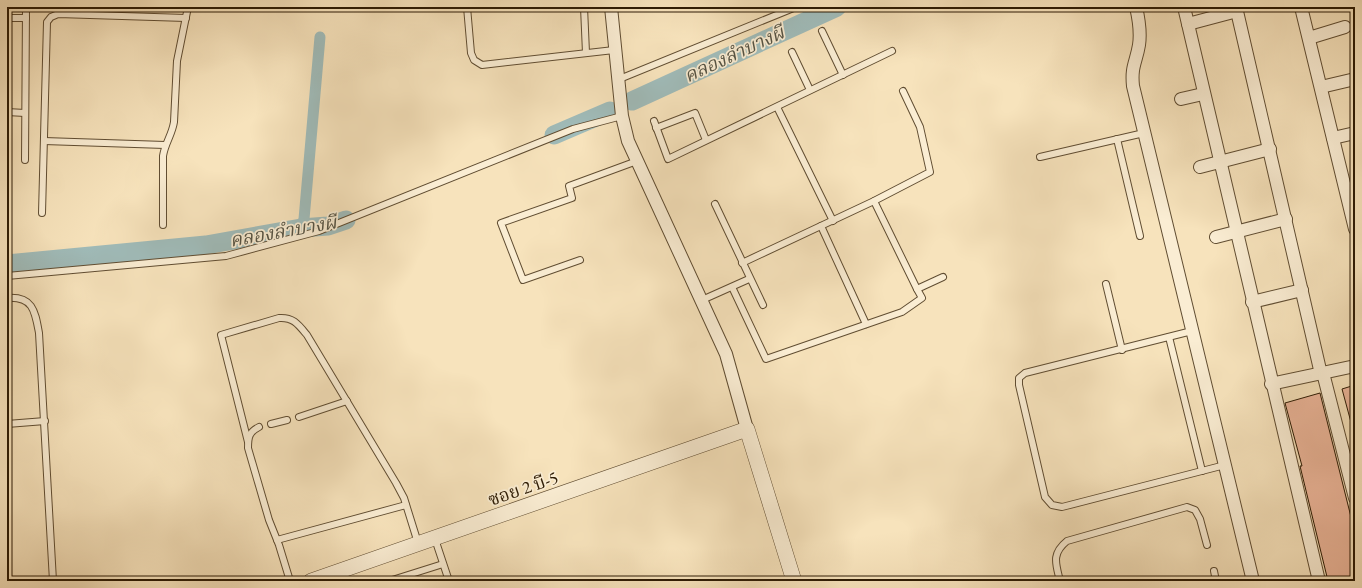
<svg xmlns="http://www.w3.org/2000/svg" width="1362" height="588" font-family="'EB Garamond','Noto Serif Thai',serif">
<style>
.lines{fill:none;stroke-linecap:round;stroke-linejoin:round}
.canal{stroke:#a0bcba;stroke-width:11}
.river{stroke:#a0bcba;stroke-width:19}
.building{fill:#ebb599;stroke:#2d1b04}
.service-casing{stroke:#604d32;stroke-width:8}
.minor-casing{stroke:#604d32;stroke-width:14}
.tertiary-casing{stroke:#604d32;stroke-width:16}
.service{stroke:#faedd3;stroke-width:6}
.minor{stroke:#faedd3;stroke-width:12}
.tertiary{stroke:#faedd3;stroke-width:15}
.labels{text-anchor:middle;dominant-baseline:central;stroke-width:3.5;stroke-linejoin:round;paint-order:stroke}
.street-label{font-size:18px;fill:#2d1b04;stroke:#faedd3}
.water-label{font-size:19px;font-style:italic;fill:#555344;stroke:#faedd3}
</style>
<rect width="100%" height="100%" fill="#f7e3bc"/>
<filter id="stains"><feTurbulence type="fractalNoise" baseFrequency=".005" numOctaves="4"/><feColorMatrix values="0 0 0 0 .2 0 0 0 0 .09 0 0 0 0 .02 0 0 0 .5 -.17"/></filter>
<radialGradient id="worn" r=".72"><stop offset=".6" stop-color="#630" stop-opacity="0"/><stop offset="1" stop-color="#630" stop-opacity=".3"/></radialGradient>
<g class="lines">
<!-- canal -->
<path class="canal" d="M301,228L304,219L320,37"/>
<!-- river -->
<g class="river">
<path d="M632,101L837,7"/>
<path d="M554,135L610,111"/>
<path d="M7,264L206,245L301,228L328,226L346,220"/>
</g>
</g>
<!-- building -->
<g class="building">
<path d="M1355,385V425L1352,426L1342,389Z"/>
<path d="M1320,393L1355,533V581H1328L1300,466H1302L1285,403Z"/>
</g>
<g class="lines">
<!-- service casing -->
<g class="service-casing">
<g id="service">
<path d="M467,7L471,53L474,60L482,65L614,50"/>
<path d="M584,7L586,53"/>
<path d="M7,18H26"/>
<path d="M822,31L843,75"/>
<path d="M792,52L810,90"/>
<path d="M617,80L796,7"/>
<path d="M777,107L833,221"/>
<path d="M7,112L25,113"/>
<path d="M654,121L668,159L892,51"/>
<path d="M656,128L695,113L706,140"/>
<path d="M1117,139L1140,236"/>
<path d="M44,141L165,145"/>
<path d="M1040,157L1144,133"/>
<path d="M25,160L26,7"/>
<path d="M874,201L917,289"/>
<path d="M715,204L763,305"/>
<path d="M42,213L47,22L51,17L58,14L186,18"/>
<path d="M163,225V156C165,143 172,135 174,122L177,61L188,7"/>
<path d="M821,226L866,324"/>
<path d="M580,260L523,280L501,223L572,198L569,186L637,161"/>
<path d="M742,263L874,201L930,172L920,127L903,91"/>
<path d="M7,276L226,256L319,231L573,129L622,116"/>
<path d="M1106,284L1122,350"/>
<path d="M732,287L766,359L902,312L922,298L917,289L943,277"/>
<path d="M7,298C33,296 35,311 39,333L53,581"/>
<path d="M702,300L749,279"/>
<path d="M1192,331L1025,373L1019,378V385L1045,497L1052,505L1062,507L1225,465"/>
<path d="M1169,337L1202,471"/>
<path d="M299,417L347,401"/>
<path d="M7,424L45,421"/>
<path d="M271,424L287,420"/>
<path d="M259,427C249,432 248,437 248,448L269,520L279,545L290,581"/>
<path d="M248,442L221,335L279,318C293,317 298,324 307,335L396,483L404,498L418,543"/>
<path d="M435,539L449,581"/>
<path d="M277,540L406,505"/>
<path d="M1214,571L1216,581"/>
<path d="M389,581L443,564"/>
<path d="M1060,581C1056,564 1051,554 1067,541L1187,507L1195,510L1200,519L1207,545"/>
</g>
</g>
<!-- minor casing -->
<g class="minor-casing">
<g id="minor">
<path d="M611,7L622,116L628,141L726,354L747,429"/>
<path d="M1136,7C1139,20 1141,32 1139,45C1136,63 1131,66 1133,86L1253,581"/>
<path d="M1184,7L1319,581"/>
<path d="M1236,7L1321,374"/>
<path d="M1301,7L1355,229"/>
<path d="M1188,24L1237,11"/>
<path d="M1309,38L1345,27"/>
<path d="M1321,87L1355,79"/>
<path d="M1181,99L1203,94"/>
<path d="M1333,138L1355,133"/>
<path d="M1200,167L1270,149"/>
<path d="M1216,237L1286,219"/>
<path d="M1252,302L1302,290"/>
<path d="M1323,373L1355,498"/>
<path d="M1271,384L1355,366"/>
</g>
</g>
<!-- tertiary casing -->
<g class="tertiary-casing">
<path id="tertiary" d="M311,581L747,429L794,581"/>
</g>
<!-- service -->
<use href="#service" class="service"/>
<!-- minor -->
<use href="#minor" class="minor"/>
<!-- tertiary -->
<use href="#tertiary" class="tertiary"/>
</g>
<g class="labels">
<!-- street labels -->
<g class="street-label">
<text transform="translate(523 488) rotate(-19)">ซอย 2 บี-5</text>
</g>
<!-- water labels -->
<g class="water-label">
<text transform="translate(734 54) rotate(-25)">คลองลำบางผี</text>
<text transform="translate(283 231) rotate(-10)">คลองลำบางผี</text>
</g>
</g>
<!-- margin -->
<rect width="1362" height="588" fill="none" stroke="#f7e3bc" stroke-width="24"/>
<rect x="8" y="8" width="1346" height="572" fill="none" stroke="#2d1b04" stroke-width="2"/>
<rect x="12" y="12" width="1338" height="564" fill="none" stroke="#2d1b04"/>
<rect width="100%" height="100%" filter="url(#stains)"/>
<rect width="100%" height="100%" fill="url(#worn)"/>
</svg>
